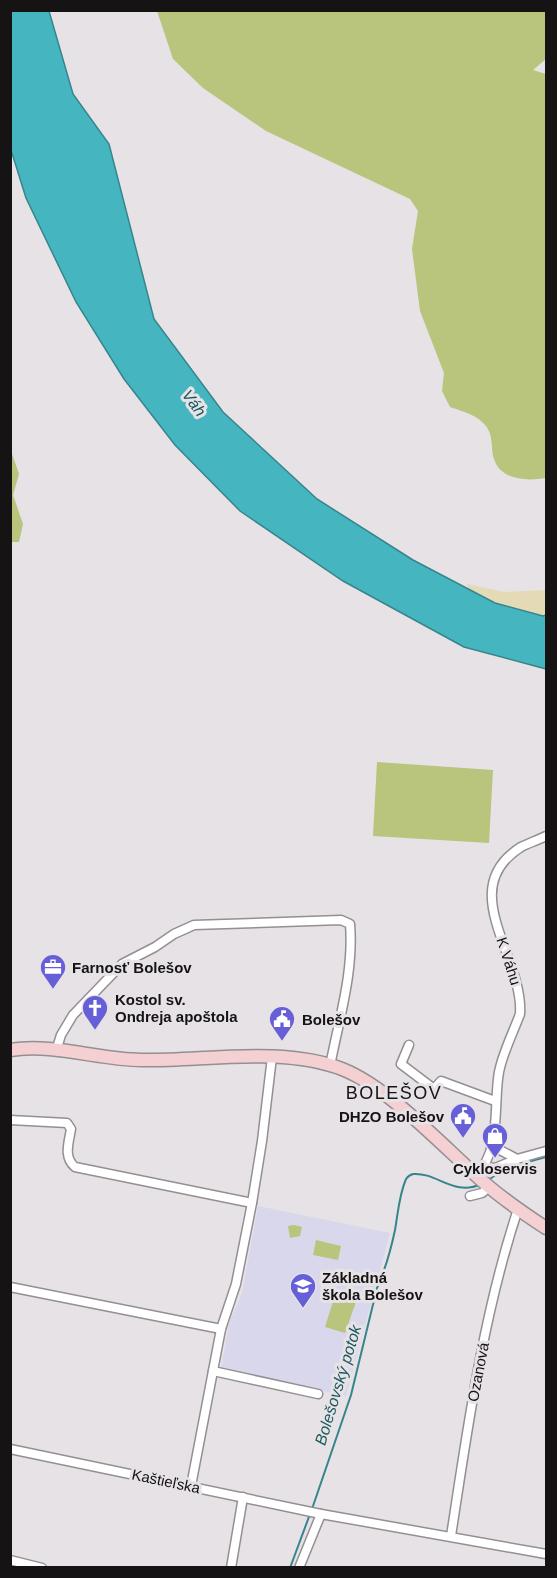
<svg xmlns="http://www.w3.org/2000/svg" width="557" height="1578" font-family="Helvetica,sans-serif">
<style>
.education{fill:#d9d7ec}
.green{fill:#b9c47c}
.sand{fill:#e4dab5}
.water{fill:#45b6bf;stroke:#37858c;stroke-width:1.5}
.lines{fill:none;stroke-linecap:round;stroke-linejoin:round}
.stream{stroke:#37858c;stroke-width:2}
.minor-casing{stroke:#938f93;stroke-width:11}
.secondary-casing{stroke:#938f93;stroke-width:15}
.minor{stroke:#fff;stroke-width:8}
.secondary{stroke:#f4d0d3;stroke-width:12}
.labels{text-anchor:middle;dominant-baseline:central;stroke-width:6;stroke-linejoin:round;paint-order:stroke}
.street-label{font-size:15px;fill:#151314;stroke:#e6e2e6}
.poi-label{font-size:15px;font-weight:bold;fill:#151314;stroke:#e6e2e6;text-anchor:start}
.water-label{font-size:16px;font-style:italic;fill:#19595d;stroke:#e6e2e6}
.quarter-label{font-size:18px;letter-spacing:1.5px;fill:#151314;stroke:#e6e2e6}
</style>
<rect width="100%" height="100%" fill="#e6e2e6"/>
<!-- education -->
<path class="education" d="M258,1206L390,1233L346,1396L221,1369L229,1324L242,1293Z"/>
<!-- green -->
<g class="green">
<path d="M157,11H546V59L533,70L546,74V478C528,481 501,481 494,459C491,451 493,440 489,431C482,416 464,412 450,407L442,391L444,373L420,311L412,249L418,211L410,199L266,131L203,88L173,59Z"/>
<path d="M10,448L19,474L13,495L23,524L19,542H11Z"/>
<path d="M377,762L493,770L489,843L373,836Z"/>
<path d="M294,1225L302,1227L300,1236L290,1238L288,1226Z"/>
<path d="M316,1240L341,1246L338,1260L313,1255Z"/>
<path d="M336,1292L357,1299L345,1333L325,1327Z"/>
</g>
<!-- sand -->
<path class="sand" d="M467,584L504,592L546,590V615L543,616L495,603L468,589Z"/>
<!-- water -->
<path class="water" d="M10,11H49L73,94L109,144L154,319L223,412L317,499L413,560L495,603L543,616L546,615V669L464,647L343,581L240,511L175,445L124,379L76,302L26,198L11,150Z"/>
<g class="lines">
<!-- stream -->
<g class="stream">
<path d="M488,1180L509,1167L546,1157"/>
<path d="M312,1509L351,1395L377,1288C385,1270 391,1249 395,1230C398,1213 399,1195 406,1179C408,1176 409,1175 413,1174C437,1172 454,1197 481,1184"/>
<path d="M290,1568L310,1514"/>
</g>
<!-- minor casing -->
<g class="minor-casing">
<g id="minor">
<path d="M409,1045L401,1064L434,1089L441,1081L495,1101"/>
<path d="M56,1051L61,1035L73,1015L122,964L155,947L174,934L194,925L341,920L350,924C354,972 339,1019 330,1066"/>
<path d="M10,1120L67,1123L71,1129C69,1142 63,1157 75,1167L252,1203"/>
<path d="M492,1146L517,1159"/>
<path d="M483,1167L495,1168L517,1159L546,1151"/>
<path d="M476,1175C502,1150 493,1105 499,1072C503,1052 513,1033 520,1014C524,957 454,889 521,847C529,843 538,840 546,836"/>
<path d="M470,1196L482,1193L489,1187"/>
<path d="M10,1287L221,1329"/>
<path d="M213,1371L318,1394"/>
<path d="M10,1449L321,1514"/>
<path d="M191,1486L221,1329L236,1284L252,1203L262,1141L272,1057"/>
<path d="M451,1536C468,1426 483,1315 518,1209"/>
<path d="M10,1560L42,1568"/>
<path d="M231,1568L243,1497"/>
<path d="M299,1568L321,1514L546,1554"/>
</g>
</g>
<!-- secondary casing -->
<g class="secondary-casing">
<path id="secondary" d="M10,1050C54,1043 99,1060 142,1060C204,1061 283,1046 342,1069C388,1087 442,1145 480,1179C501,1198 523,1213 546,1228"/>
</g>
<!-- minor -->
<use href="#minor" class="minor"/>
<!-- secondary -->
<use href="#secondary" class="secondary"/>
</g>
<!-- icons -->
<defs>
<g id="office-pin" transform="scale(1.35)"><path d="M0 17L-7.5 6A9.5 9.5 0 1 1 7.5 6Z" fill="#675fd8" stroke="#e6e2e6"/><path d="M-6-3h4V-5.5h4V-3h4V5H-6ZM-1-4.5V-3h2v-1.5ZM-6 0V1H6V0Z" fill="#fff"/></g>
<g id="church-pin" transform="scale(1.35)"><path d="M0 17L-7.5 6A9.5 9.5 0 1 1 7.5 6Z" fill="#675fd8" stroke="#e6e2e6"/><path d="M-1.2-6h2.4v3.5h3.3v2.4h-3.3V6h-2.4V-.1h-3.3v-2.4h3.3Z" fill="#fff"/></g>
<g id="civic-pin" transform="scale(1.35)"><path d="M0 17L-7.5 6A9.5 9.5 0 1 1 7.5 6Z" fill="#675fd8" stroke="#e6e2e6"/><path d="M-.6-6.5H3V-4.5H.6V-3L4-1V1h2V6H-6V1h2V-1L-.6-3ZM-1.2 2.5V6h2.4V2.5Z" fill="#fff"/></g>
<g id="shop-pin" transform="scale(1.35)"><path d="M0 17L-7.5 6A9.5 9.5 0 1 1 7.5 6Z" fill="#675fd8" stroke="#e6e2e6"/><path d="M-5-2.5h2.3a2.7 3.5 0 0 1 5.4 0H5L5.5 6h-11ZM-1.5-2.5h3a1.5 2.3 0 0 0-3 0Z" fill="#fff"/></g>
<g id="school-pin" transform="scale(1.35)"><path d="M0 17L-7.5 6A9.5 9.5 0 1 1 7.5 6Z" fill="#675fd8" stroke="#e6e2e6"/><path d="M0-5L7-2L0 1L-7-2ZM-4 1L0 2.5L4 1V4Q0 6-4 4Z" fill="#fff"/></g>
</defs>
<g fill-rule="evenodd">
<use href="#office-pin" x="53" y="967"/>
<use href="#church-pin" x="95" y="1008"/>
<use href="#civic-pin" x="282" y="1019"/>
<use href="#civic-pin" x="463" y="1116"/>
<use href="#shop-pin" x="495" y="1136"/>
<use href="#school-pin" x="303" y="1286"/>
</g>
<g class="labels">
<!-- street labels -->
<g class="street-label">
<text transform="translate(509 961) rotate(72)">K Váhu</text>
<text transform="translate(478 1372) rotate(-79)">Ozanová</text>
<text transform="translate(166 1481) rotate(12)">Kaštieľska</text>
</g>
<!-- poi labels -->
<g class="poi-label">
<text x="72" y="967">Farnosť Bolešov</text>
<text x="115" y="999">Kostol sv.<tspan x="115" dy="17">Ondreja apoštola</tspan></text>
<text x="302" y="1019">Bolešov</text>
<text x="444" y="1116" text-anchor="end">DHZO Bolešov</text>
<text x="495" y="1168" text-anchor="middle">Cykloservis</text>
<text x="322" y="1277">Základná<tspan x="322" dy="17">škola Bolešov</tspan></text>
</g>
<!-- water labels -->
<g class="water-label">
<text transform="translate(194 403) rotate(54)">Váh</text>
<text transform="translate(338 1385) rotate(-73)">Bolešovský potok</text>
</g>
<!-- quarter labels -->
<g class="quarter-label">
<text x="394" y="1093">BOLEŠOV</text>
</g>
</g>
<!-- border -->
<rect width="557" height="1578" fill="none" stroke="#151314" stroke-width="24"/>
</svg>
